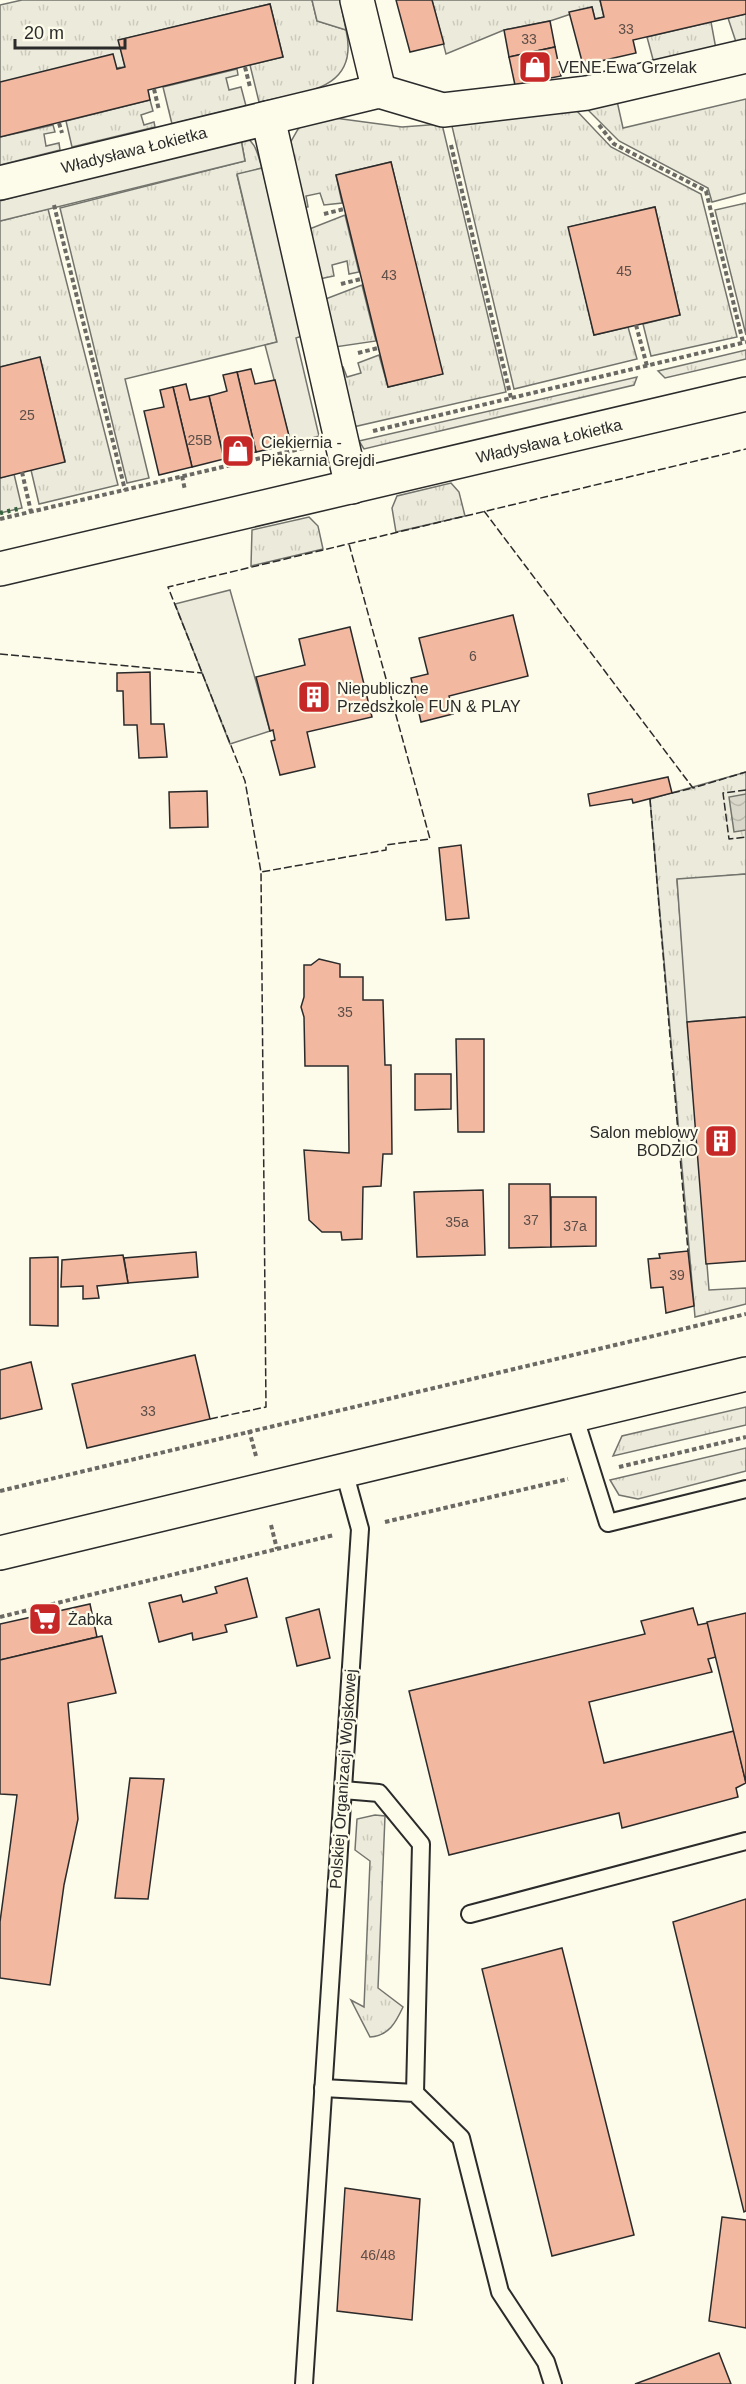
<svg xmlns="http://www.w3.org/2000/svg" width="746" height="2384" font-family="Helvetica,sans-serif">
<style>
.grass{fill:url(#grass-tufts);stroke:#74746e;stroke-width:1.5}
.park{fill:#ecebdb;stroke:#74746e;stroke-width:1.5}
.parking{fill:#eceadb;stroke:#74746e;stroke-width:1.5}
.water{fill:url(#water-waves);stroke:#74746e;stroke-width:1.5}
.building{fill:#f2b8a0;stroke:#2b2b2b;stroke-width:1.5}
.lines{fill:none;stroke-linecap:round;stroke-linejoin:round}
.lane-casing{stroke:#2b2b2b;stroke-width:20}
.street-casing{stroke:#2b2b2b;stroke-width:36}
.secondary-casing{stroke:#2b2b2b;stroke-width:36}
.path{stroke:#6a6964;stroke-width:4;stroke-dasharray:4.5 3;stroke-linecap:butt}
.lane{stroke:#fdfbea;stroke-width:16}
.street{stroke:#fdfbea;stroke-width:33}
.secondary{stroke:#fdfbea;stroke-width:33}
.hedge{stroke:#34623c;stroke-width:4.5;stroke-dasharray:3 4.5;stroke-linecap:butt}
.fence{stroke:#2b2b2b;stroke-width:1.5;stroke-dasharray:8 3;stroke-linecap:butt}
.labels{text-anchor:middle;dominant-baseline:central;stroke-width:4.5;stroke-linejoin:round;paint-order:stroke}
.number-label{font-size:14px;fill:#5d4e48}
.poi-label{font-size:16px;fill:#2b2b2b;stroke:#fdfbea;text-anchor:start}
.street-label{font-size:16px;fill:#2b2b2b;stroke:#fdfbea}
</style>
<defs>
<pattern id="grass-tufts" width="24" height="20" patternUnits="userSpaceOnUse" patternTransform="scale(1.5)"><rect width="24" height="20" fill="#ecebdb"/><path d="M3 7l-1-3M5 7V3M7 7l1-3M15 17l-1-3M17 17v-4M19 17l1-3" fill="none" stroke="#cbcabc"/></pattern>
<pattern id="water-waves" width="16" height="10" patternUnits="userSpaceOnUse" patternTransform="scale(1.5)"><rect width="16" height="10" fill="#d8d7c9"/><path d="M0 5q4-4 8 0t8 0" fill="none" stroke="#bab9ad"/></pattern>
</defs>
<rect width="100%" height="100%" fill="#fdfbea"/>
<!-- grass -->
<g class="grass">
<path d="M22,0H312L317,21L346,30C360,91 303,92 259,102L250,65L283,57L270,4L119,40L125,67L0,82V5Z"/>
<path d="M432,0H600L604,17L595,19L592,7L550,21L504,30L446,54Z"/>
<path d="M746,14V43L737,45L728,18Z"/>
<path d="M711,22L716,49L654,63L647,37Z"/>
<path d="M237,69L238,75L226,78L229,90L241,87L246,106L172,124L163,87Z"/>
<path d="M746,99V193L712,202L708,188L619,141L586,108L617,101L623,128Z"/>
<path d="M150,100L153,111L141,115L144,125L154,122L155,127L72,147L66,121Z"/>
<path d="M575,109L611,147L701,194L737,337L651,356L643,324L680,315L655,207L569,227L594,335L628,327L637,359L514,389L451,122Z"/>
<path d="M327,117L402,127L442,124L506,392L353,427L339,368L343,367L347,377L361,373L358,363L379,355L388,387L442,374L391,162L336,175L342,203L324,205L320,193L306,196L308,207L302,208L289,145L301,124Z"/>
<path d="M53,125L55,132L44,134L46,146L59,143L60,150L0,165V137Z"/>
<path d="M240,134C256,141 257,152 262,168L237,175L277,342L125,379L149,478L127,483L60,208L245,161Z"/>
<path d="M746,203V335L715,210Z"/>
<path d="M48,209L118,485L39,504L31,470L65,461L40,358L0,367V221Z"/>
<path d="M345,215L359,272L349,274L347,261L332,265L334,276L319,279L307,230Z"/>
<path d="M362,285L376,341L335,347L323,300Z"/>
<path d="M746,350V359L665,378L658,371Z"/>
<path d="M637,377L634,385L364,449L359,441Z"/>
<path d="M14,474L22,508L0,513V478Z"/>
<path d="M451,483L459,492L465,516L396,532L392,508L397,496Z"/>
<path d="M309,517L318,526L323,549L251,566L252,530Z"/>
<path d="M746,772V874L677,880L709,1290L746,1288V1304L695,1317L650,799Z"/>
<path d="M746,1407V1425L613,1456L622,1436Z"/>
<path d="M746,1448V1471L638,1499L619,1495L610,1480Z"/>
<path d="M375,1815L385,1816L378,1988L403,2007C396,2022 389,2036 370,2037L351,2000L364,2007L370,1861L355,1850L357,1819Z"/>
</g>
<!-- park -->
<path class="park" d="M230,590L270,731L230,744L175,604Z"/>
<!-- parking -->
<g class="parking">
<path d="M312,0H340L346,30L317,21Z"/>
<path d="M240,134L245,161L0,221V201Z"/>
<path d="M262,168L302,336L296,338L319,436L291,444L265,345L277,342L237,174Z"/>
<path d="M746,874V1017L687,1022L677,879Z"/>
</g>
<!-- water -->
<path class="water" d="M746,794V830L734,832L729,797Z"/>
<!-- building -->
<g class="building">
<path d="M396,0H432L444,44L410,52Z"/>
<path d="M600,0H746V14L633,40L636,53L583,65L569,12L592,7L595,19L604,17Z"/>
<path d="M270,4L283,57L148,90L150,100L0,137V82L113,54L117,69L125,67L118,40Z"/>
<path d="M550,21L555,47L509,57L504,30Z"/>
<path d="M555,47L561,76L515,85L509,57Z"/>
<path d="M391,162L443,374L388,387L336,175Z"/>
<path d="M655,207L680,315L594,335L568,227Z"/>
<path d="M40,357L65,462L0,478V367Z"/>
<path d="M251,369L255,384L275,380L291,444L256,452L237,372Z"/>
<path d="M237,372L256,452L224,459L209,396L227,391L223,375Z"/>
<path d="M186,384L190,400L209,396L224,459L192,467L173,387Z"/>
<path d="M173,387L192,467L159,475L144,411L164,407L160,390Z"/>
<path d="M513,615L528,676L449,696L453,714L421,722L411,678L428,674L419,638Z"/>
<path d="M350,627L372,717L307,732L315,767L280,775L271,741L275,740L273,730L270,731L256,677L305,665L299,639Z"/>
<path d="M150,672L151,724H164L167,757L139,758L137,725H124L123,691H117V673Z"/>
<path d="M668,777L672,793L633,803L632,799L590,806L588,794Z"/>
<path d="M207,791L208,827L170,828L169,792Z"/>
<path d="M461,845L469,918L446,920L439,848Z"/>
<path d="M319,959L340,964V977H363V1000H383L385,1065H391L392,1154H383L381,1186L363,1187L362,1239L342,1240L341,1232H322L309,1220L304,1150L349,1153L348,1066H305L304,1017L301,1007L304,997V965H311Z"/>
<path d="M746,1017V1261L706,1264L687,1022Z"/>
<path d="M456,1039H484V1132H458Z"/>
<path d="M415,1074H451V1109L415,1110Z"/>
<path d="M509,1184H550L551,1247L509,1248Z"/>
<path d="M483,1190L485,1255L417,1257L414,1192Z"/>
<path d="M551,1197H596V1246L551,1247Z"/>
<path d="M688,1251L694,1306L666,1313L663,1287L651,1288L648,1259L660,1258L659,1254Z"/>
<path d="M196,1252L198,1277L128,1283L124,1258Z"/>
<path d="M123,1255L128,1283L97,1286L99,1298L83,1299V1286L61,1287L62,1260Z"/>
<path d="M58,1257V1326L30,1325V1258Z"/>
<path d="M195,1355L210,1419L87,1448L72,1384Z"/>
<path d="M31,1362L42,1409L0,1419V1370Z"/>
<path d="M247,1578L257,1617L225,1625L227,1632L193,1640L192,1633L159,1642L149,1603L181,1595L183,1602L217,1593L215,1587Z"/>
<path d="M90,1604L97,1637L0,1660V1624Z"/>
<path d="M693,1608L698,1625L708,1623L716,1657L708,1659L712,1672L589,1702L604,1763L734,1731L746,1783L736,1788L738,1797L622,1828L619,1813L449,1855L409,1691L645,1634L641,1621Z"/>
<path d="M319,1609L330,1658L297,1666L286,1618Z"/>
<path d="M746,1613V1783L707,1622Z"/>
<path d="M102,1636L116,1693L68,1703L78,1819L64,1885L50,1985L0,1978V1922L17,1795L0,1794V1660Z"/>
<path d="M130,1778L164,1779L148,1899L115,1898Z"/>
<path d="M746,1899V2211L744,2212L673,1922Z"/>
<path d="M562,1948L634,2235L552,2256L482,1969Z"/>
<path d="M345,2188L420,2199L412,2320L337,2311Z"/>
<path d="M722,2217L746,2220V2328L709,2321Z"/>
<path d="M719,2353L731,2384H635Z"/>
</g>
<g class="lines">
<!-- lane casing -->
<g class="lane-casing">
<g id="lane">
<path d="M574,1415L608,1523L746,1489"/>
<path d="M343,1790L379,1793L421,1844L415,2093"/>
<path d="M470,1914L746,1841"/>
<path d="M323,2088L415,2093L461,2138L500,2292L546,2362L553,2384"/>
<path d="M304,2384L360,1529L344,1471"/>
</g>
</g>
<!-- street casing -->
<g class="street-casing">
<g id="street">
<path d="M357,0L379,91"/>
<path d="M268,118L352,487"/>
<path d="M0,183L379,91L443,110L587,93L746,56"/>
<path d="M0,569L746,394"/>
</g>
</g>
<!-- secondary casing -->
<g class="secondary-casing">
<path id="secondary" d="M0,1553L746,1374"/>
</g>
<!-- path -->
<g class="path">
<path d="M245,67L250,87"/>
<path d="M154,89L159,110"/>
<path d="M59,123L62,133"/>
<path d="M599,125L614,144L706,191L743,342"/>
<path d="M451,145L511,398"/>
<path d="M54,205L125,490"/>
<path d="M324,214L344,209"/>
<path d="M341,284L361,279"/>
<path d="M636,325L647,366"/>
<path d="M358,353L378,348"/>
<path d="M373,431L746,342"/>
<path d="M22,472L31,512"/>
<path d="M182,476L185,490"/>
<path d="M0,519L308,447"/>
<path d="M249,1430L256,1456"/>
<path d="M619,1467L746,1437"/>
<path d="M0,1491L746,1314"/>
<path d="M385,1522L568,1479"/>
<path d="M271,1525L277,1549"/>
<path d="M0,1617L334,1535"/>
</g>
<!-- lane -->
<use href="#lane" class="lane"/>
<!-- street -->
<use href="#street" class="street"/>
<!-- secondary -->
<use href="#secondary" class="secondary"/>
<!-- hedge -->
<path class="hedge" d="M0,513L22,508"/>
<!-- fence -->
<g class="fence">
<path d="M484,511L693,788L746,772"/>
<path d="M349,544L430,839L386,845V850L261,872L245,781L168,587L746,449"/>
<path d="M0,654L202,673"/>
<path d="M746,790L723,793L729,839L746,837"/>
<path d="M672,793L693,788"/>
<path d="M650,799L688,1251"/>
<path d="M210,1419L266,1407L261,872"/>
</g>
</g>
<!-- icons -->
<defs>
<g id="shop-square" transform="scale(1.725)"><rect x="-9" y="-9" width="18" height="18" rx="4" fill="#c62828" stroke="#fdfbea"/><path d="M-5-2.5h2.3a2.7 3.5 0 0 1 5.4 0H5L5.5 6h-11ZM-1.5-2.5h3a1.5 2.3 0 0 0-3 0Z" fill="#fff"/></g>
<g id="building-square" transform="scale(1.725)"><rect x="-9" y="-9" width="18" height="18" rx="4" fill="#c62828" stroke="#fdfbea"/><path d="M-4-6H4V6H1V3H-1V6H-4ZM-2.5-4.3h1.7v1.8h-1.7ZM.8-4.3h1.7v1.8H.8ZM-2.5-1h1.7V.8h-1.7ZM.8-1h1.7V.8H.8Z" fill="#fff"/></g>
<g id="supermarket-square" transform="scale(1.725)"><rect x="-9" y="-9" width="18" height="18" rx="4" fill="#c62828" stroke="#fdfbea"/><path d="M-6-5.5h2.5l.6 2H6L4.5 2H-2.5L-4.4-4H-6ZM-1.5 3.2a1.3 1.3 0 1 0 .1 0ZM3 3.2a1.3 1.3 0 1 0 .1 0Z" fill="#fff"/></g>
</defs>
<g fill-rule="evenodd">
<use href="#shop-square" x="535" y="67"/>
<use href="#shop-square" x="238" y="451"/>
<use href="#building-square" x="314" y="697"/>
<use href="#building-square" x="721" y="1141"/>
<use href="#supermarket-square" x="45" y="1619"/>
</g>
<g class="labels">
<!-- number labels -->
<g class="number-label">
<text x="626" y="29">33</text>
<text x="529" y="39">33</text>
<text x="624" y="271">45</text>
<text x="389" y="275">43</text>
<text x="27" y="415">25</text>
<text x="200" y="440">25B</text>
<text x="473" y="656">6</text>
<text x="345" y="1012">35</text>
<text x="531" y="1220">37</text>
<text x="457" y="1222">35a</text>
<text x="575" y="1226">37a</text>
<text x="677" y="1275">39</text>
<text x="148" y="1411">33</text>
<text x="378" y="2255">46/48</text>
</g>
<!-- poi labels -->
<g class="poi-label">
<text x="558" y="67">VENE Ewa Grzelak</text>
<text x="261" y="442">Ciekiernia -<tspan x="261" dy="18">Piekarnia Grejdi</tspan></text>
<text x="337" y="688">Niepubliczne<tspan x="337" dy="18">Przedszkole FUN &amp; PLAY</tspan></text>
<text x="698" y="1132" text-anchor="end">Salon meblowy<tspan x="698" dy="18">BODZIO</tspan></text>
<text x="68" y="1619">Żabka</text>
</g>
<!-- street labels -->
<g class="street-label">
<text transform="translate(134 150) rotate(-14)">Władysława Łokietka</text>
<text transform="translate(549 441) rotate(-13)">Władysława Łokietka</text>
<text transform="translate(343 1779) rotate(-86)">Polskiej Organizacji Wojskowej</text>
</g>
</g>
<!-- scale -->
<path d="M15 39v9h110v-9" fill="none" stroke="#2b2b2b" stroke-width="3"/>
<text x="24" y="39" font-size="18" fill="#2b2b2b" stroke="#fdfbea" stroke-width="4.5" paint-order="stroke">20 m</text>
</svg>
